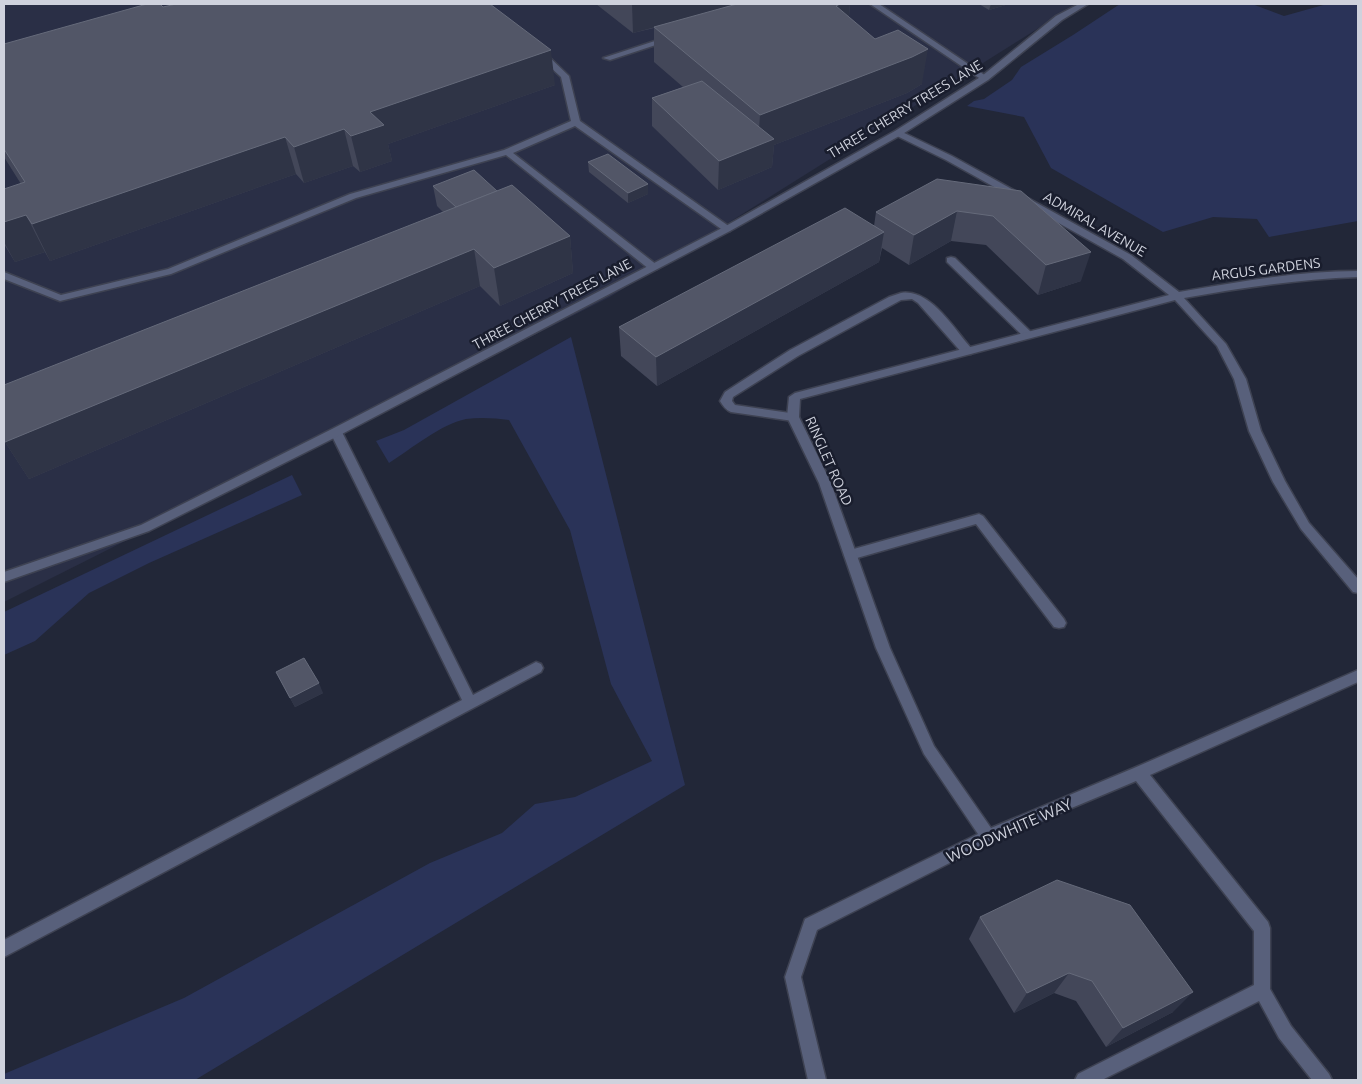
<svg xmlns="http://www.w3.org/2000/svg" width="1362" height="1084" font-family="Ubuntu,sans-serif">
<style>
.built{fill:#2a2f46}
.green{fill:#2a3358}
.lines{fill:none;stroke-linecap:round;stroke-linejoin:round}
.service-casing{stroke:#3e4252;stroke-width:3}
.minor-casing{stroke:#3e4252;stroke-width:3}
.tertiary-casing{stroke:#3e4252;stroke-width:3}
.service{fill:#58607b;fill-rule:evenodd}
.minor{fill:#58607b;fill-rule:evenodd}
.tertiary{fill:#58607b;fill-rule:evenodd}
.wall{fill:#434759}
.shaded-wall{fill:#2f3446}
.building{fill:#525667;stroke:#656a7a}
.labels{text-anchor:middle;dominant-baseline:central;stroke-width:5;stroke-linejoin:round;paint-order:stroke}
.street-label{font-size:14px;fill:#cfd2dd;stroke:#191d2d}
.near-street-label{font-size:16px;fill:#cfd2dd;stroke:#191d2d}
</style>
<rect width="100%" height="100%" fill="#222738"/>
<!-- built -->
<path class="built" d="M4,4H1077L610,297L4,602Z"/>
<!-- green -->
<g class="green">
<path d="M1120,4H1252L1284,16L1327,4H1358V221L1269,237L1257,219L1213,217L1163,232L1051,168L1024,117L967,106L974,101L984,99L1012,80L1021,67L1073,35Z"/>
<path d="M571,337L685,785L195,1080H4V1074L184,998L430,863L502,833L535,804L575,797L652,761L611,684L570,530L509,420C495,418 480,417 466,419C441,424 411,449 389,463L376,441L404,430Z"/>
<path d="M292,475L302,495L149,563L89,593L35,641L4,655V612Z"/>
</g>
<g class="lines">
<!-- service casing -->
<g class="service-casing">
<g id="service">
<path d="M667,37L674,39L610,60L603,58Z"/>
<path d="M537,51H543L569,76L580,121L730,227V231H724L575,126L513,153L657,265V269H649L506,155L356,198L171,274L60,301L4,279V272L61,295L168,269L350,194L504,150L571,121L561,77L537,55Z"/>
<path d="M951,257L955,258L1032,333L1033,335L1032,337H1024L947,262V258Z"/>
<path d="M901,293C930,288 954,329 971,348L972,351L971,354H963L918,303L912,299L901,300L798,356L733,397L732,401L735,405L797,414L799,417L797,420L793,421L731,412C726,410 723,406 720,401L725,392L790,350L889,297Z"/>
<path d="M336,428L342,432L473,695L536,662L541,664L543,668L541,672L4,957V940L462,700L330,432Z"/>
<path d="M979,514L983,516L1064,619L1066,623L1064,627L1059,628L1054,627L976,524L850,560L846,558L844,555L846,552L850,550Z"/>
</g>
</g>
<!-- minor casing -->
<g class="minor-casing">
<g id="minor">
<path d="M870,4H879L989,78L982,80Z"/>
<path d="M898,130L952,156L1131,255L1179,292C1238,282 1298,271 1358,271V277C1299,279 1242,288 1184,298L1226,344L1246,379L1261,431L1285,481L1309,523L1358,579V593L1353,592L1301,529L1273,482L1249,431L1234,379L1217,346L1175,300L800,399L799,417L831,483L890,648L934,746L991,828L1134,768L1358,670V682L1150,775L1268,922L1270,928V989L1291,1026L1329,1074L1332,1080H1312L1279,1038L1259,1001L1102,1080H1075L1078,1074L1254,985V931L1136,781L993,841L817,930L801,977L826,1080H808L785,977L805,919L978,834L924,754L876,648L819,483L787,417L789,397L795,393L1169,295L1123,259L946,160L895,135L894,133Z"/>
</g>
</g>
<!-- tertiary casing -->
<g class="tertiary-casing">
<path id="tertiary" d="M1079,4H1088L1062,20L988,80L901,135L730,231L340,435L149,531L4,582V572L141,525L332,429L724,227L895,131L982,76L1056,16Z"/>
</g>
<!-- service -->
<use href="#service" class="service"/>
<!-- minor -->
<use href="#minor" class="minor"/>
<!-- tertiary -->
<use href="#tertiary" class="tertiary"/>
</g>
<!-- wall -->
<g class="wall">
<path d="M596,4H850L849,17L922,84L907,93L774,145L772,167L718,190L652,126V98L683,87L654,62V28L633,33Z"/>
<path d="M979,4H1009L989,10Z"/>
<path d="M163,7L555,85L388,144L392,161L360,172L353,166L304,183L296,174L50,261L45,252L15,262L4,244V189L21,184L4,157V44Z"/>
<path d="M588,162L648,184V194L628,203L589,172Z"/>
<path d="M433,186L497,191L570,236L573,273L500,306L480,286L29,479L5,442L443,212L437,206Z"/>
<path d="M1021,191L1081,281L1038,295L986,245L951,241L909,265L882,248L879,262L657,386L621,356L619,327L874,226L876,212Z"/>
<path d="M276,672L323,693L295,707Z"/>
<path d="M980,917L1173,1012L1106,1047L1076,1001L1054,993L1014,1013L969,939Z"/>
</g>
<!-- shaded-wall -->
<g class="shaded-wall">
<path d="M632,4H741L633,33Z"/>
<path d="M840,4H850L847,33L836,6Z"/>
<path d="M991,4H1009L989,10Z"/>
<path d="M928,49L922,84L907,93L774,145L772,167L718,190L719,161L758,145L760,115Z"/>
<path d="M551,50L555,85L388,144L392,161L360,172L351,136L370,112Z"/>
<path d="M344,129L353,166L304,183L294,147Z"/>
<path d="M285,137L296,174L50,261L32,224Z"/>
<path d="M648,184V194L628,203V193Z"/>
<path d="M957,211L951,241L909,265L914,235Z"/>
<path d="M26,215L45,252L15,262L4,242V222Z"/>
<path d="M884,232L879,262L657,386L656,357Z"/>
<path d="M570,236L573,273L500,306L494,268Z"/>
<path d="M474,249L480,286L29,479L5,442Z"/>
<path d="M1091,252L1081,281L1038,295L1046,265Z"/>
<path d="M319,683L323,693L295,707L290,698Z"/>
<path d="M1069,973L1054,993L1014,1013L1027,993Z"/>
<path d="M1193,992L1173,1012L1106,1047L1123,1028Z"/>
</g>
<!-- building -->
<g class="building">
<path d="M147,4H160L163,7L176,4H490L551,50L370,112L384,125L351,136L344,129L294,147L285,137L32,224L26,215L4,222V189L25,182L4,149V44Z"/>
<path d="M737,4H840L836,6L875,39L898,30L928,49L912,57L760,115L654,27Z"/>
<path d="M702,81L774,139L719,161L652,98Z"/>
<path d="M608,154L648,184L628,193L588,162Z"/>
<path d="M474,170L497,191L456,207L433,186Z"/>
<path d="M937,179L1021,191L1091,252L1046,265L993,216L957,211L914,235L876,212Z"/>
<path d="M512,185L570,236L494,268L474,249L5,442L4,439V385Z"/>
<path d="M845,208L884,232L656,357L619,327Z"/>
<path d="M304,658L319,683L290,698L276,672Z"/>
<path d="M1057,880L1130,905L1193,992L1123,1028L1092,981L1069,973L1027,993L980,917Z"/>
</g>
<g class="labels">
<!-- street labels -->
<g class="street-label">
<text transform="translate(905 109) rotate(-31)">THREE CHERRY TREES LANE</text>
<text transform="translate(1095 224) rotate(30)">ADMIRAL AVENUE</text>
<text transform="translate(1266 269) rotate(-7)">ARGUS GARDENS</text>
<text transform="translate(552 304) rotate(-28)">THREE CHERRY TREES LANE</text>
<text transform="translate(829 461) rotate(66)">RINGLET ROAD</text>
</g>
<!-- near-street labels -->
<g class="near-street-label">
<text transform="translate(1009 830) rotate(-24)">WOODWHITE WAY</text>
</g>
</g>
<!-- border -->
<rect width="1362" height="1084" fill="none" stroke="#cfd2dd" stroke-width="10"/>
</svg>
